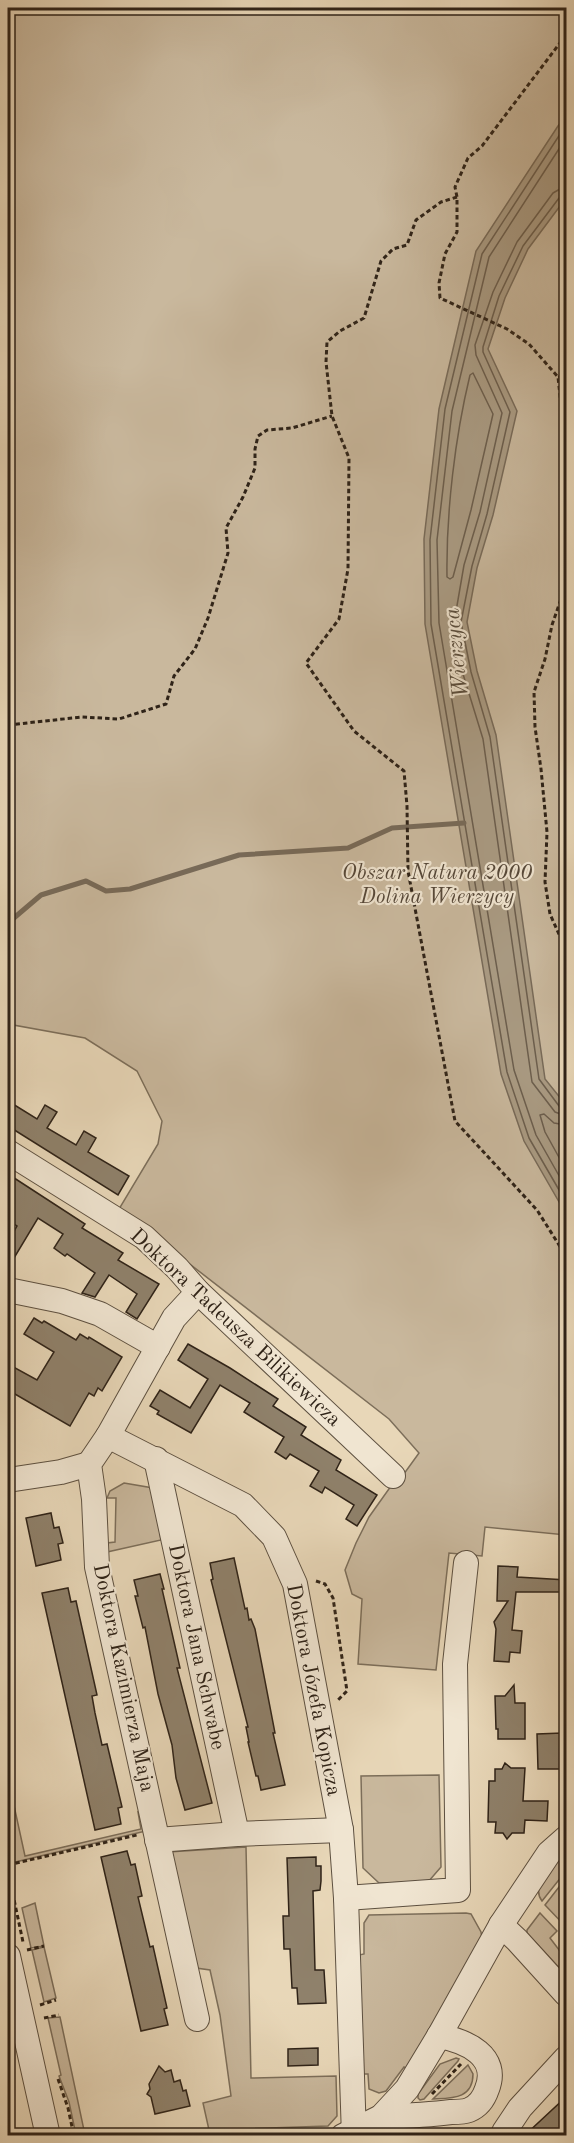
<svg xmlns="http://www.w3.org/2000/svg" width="574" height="2143" font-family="'Old Standard TT',serif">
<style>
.green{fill:#c9b89d;stroke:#7c6e5a;stroke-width:1.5}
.water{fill:#a99a82;stroke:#786a58;stroke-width:1.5}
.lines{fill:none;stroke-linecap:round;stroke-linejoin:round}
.shore{stroke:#6c5e4d;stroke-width:1.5}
.stream{stroke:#786a58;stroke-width:5}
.building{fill:#8f816b;stroke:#2f2318;stroke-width:1.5}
.minor-casing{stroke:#5d5040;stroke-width:26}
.path{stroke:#2f2318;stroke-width:3;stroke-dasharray:4.5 3;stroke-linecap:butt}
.minor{stroke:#f0e5d1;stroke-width:24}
.labels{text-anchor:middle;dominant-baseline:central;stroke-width:4.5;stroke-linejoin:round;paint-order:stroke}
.park-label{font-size:21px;font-style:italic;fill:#564839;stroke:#f0e5d1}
.street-label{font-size:21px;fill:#2f2318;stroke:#f0e5d1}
.water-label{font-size:22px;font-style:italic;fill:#5a4d3d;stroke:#f0e5d1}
</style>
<rect width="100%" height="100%" fill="#e8d7b8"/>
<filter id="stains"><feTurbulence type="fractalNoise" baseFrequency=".00333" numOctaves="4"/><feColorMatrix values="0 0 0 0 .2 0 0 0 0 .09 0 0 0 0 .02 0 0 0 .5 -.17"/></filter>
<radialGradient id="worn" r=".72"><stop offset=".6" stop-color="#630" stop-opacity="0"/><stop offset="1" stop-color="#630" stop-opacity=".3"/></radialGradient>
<!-- green -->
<g class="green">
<path d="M8,8H566V1535L485,1527L482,1556L449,1553L436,1670L358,1664L362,1599L352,1594L345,1570L356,1543L369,1517L391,1486L401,1478L419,1453L389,1419L119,1209L158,1144L162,1121L137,1071L85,1038L8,1024Z"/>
<path d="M124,1483L153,1488L161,1540L107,1552V1543L115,1542L116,1498H107L110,1491Z"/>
<path d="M439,1775L441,1867L428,1882L379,1883L363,1868L361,1776Z"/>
<path d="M8,1778L25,1856L141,1829L138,1812L142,1814L146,1831L11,1863L8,1847Z"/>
<path d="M246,1847L251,2078L336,2076L337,2116L328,2126L209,2130L203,2103L231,2096L220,2015L210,1970L196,1968L168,1852Z"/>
<path d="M566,1852V1871L542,1901C529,1884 556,1864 566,1852Z"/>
<path d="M566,1878V1927L545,1905Z"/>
<path d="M35,1903L44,1946L31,1948L22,1908Z"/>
<path d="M466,1913L471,1914L481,1932L483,1943L408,2069L404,2067L386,2091L379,2093L369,2089L368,2074H363L359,1955L364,1954V1923L369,1915Z"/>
<path d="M540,1913L557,1931L550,1938L566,1959V1973H564L527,1933V1930Z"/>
<path d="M44,1947L56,1998L44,2002L32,1950Z"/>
<path d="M60,2017L85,2135L161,2132V2135H76L69,2102L59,2076L61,2075L48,2018Z"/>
<path d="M456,2058L459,2059L458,2061L424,2099L420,2100L418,2098V2094L440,2064Z"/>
<path d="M468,2065L473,2074C473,2099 452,2098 433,2099Z"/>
<path d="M445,2129V2134L467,2129L472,2135H380L384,2133Z"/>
</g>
<!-- water -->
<path class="water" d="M566,116V198L528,249L505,298L488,349L517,411L493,515L477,568L467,622L477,671L496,735L545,1079L566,1105V1214L524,1141L501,1074L425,624L424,539L439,409L476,251L558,126Z"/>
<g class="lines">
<!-- shore -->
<g class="shore">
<path d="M566,125L482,254L445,409L430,540L431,624L507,1072L529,1138L566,1202"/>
<path d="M566,138L489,257L452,411L437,540L439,623L514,1070L536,1135L566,1188"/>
<path d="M566,188L560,189L553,193L517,242L493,292L475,345L476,355L502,413L480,512L464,565L454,623L463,674L483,739L532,1082L555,1112L566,1116"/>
<path d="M566,196L559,198L523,246L499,296L483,347V352L510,412L487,514L472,566L461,622L471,672L490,737L539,1079L559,1106L566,1109"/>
<path d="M473,373L493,414L471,510L453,577L450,579L447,577C446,513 455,437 470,375Z"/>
<path d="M566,1125L554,1123L544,1114L540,1115L545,1132L566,1170"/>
</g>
<!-- stream -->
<path class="stream" d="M8,923L41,895L86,881L106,891L130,889L239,855L348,848L392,828L464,823"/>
</g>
<!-- building -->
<g class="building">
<path d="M8,1101L37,1119L45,1105L57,1112L47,1128L76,1145L84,1131L96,1138L88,1152L129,1176L118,1195L8,1126Z"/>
<path d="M8,1174L85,1224L82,1228L123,1253L118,1260L159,1284L137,1319L126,1312L137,1294L109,1275L95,1297L82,1293L95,1273L67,1254L65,1256L54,1248L63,1234L38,1218L8,1268V1242L17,1226L8,1220Z"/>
<path d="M34,1318L42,1323L44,1321L76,1340L80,1334L88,1339L89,1337L122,1357L102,1391L98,1388L94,1396L89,1393L70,1426L8,1390V1364L37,1380L54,1352L24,1334Z"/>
<path d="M188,1344L230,1368L278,1399L273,1406L306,1427L301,1435L341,1460L336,1470L377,1495L357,1526L346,1519L354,1505L325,1487L322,1493L310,1486L319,1471L290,1454L286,1459L275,1452L284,1437L244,1412L250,1403L220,1385L191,1433L157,1414L159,1411L150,1406L160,1390L190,1408L208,1379L178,1360Z"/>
<path d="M51,1513L54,1528L59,1527L63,1543L58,1544L61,1560L36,1566L26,1518Z"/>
<path d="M234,1558L245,1609L247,1608L249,1620L251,1619L255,1629L275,1733H273L285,1785L261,1790L258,1776H256L248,1742H249L246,1727H248L211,1580L213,1579L210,1563Z"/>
<path d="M498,1566L518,1567L517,1577L567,1580V1592H516L512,1630L522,1631L520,1653L510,1652L509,1662L494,1661L496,1629L494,1622L508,1601H497Z"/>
<path d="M160,1574L164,1589H162L180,1668H177L212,1803L185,1810L176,1778L172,1745L158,1694L145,1627L143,1628L135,1596H138L134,1580Z"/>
<path d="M68,1588L71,1602L76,1601L97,1695L92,1696L95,1713L102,1745L107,1744L122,1807L118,1808L121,1824L95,1830L42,1593Z"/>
<path d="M514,1685L515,1703H525V1739H498V1729H496L495,1696H505Z"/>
<path d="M562,1733L563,1755H567V1769H538L537,1734Z"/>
<path d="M505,1763L511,1768H525L523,1801H548L547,1821L525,1820L524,1833H512L507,1839L503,1833H495L496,1822H488L489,1781H495V1769H502Z"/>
<path d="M127,1851L131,1865L135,1864L142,1896L138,1897L150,1947L153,1946L167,2008L164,2009L168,2025L141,2031L101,1857Z"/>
<path d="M316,1857V1866H321V1881L320,1890L313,1891L315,1970H324L326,2003L298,2004L297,1988H292L290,1949H284L283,1916H289L287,1858Z"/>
<path d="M318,2048V2065L288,2066V2049Z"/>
<path d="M159,2066L165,2072L171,2070L174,2082L180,2080L183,2091L186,2090L190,2106L155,2114L151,2097L147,2094L150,2089L149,2084Z"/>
<path d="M567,2096V2136H524Z"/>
</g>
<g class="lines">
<!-- minor casing -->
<g class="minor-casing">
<g id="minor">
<path d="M8,1152L144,1237L177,1268L198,1292L393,1476"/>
<path d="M8,1290L62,1301L100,1314L158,1347"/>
<path d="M108,1436L243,1505L274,1537L295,1584L341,1830L346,1898L354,2136"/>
<path d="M156,1459L237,1834"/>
<path d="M8,1480L61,1472L89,1464"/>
<path d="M157,1840L237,1834L341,1830"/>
<path d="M346,1898L458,1890L455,1664L466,1563"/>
<path d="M501,1925L517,1940L566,1994"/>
<path d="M8,1956L48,2136"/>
<path d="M197,2019L97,1567L94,1499L89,1464L108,1436L174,1318L198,1292"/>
<path d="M381,2117C404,2116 427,2115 451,2112C456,2112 464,2112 469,2110C479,2106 484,2098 487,2089C500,2056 466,2041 439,2036"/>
<path d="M343,2136L381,2117L407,2089L439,2036L501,1925L549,1853L566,1838"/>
<path d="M504,2136V2132L520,2108L566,2058"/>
</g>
</g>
<!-- path -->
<g class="path">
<path d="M566,35L482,146L468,158L455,187L457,197V232L445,254L439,283L440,298L507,329L529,344L558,377L566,452V489"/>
<path d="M457,197L441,202L416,220L407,245L393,249L381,261L364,318L340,331L327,342L326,362L332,416L349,458L348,569L339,619L306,663L354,731L404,771L407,806L408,871L455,1121L537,1210L566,1256"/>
<path d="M558,377L566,376"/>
<path d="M566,540L563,593L552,625L545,659L534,692L535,727L541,769L547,832L545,882L550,914L566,950"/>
<path d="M8,725L82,717L119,719L166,704L174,676L195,649L208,618L228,553L226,528L243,497L255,468V449L258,436L267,430L292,428L332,416"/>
<path d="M316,1581L325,1584L333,1598L347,1691L337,1701"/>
<path d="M8,1865L137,1835"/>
<path d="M8,1871L23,1942"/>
<path d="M27,1950L44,1946"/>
<path d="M40,2005L56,2000"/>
<path d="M44,2018L59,2015"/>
<path d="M58,2079L68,2108L74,2136"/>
<path d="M432,2094L461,2064"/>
</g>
<!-- minor -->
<use href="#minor" class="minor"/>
</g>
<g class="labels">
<!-- park labels -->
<g class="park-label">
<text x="437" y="873">Obszar Natura 2000<tspan x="437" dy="24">Dolina Wierzycy</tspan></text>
</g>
<!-- street labels -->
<g class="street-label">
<text transform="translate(235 1328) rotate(43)">Doktora Tadeusza Bilikiewicza</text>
<text transform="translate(196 1647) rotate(78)">Doktora Jana Schwabe</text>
<text transform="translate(123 1678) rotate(78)">Doktora Kazimierza Maja</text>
<text transform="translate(313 1690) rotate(79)">Doktora Józefa Kopicza</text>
</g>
<!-- water labels -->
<g class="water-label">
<text transform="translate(457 653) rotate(-96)">Wierzyca</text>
</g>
</g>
<!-- margin -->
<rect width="574" height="2143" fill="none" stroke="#e8d7b8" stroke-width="30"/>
<rect x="9" y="9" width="556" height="2125" fill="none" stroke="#2f2318" stroke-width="3"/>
<rect x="15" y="15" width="544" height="2113" fill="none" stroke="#2f2318" stroke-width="1.5"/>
<rect width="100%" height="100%" filter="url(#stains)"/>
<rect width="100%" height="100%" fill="url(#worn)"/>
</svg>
